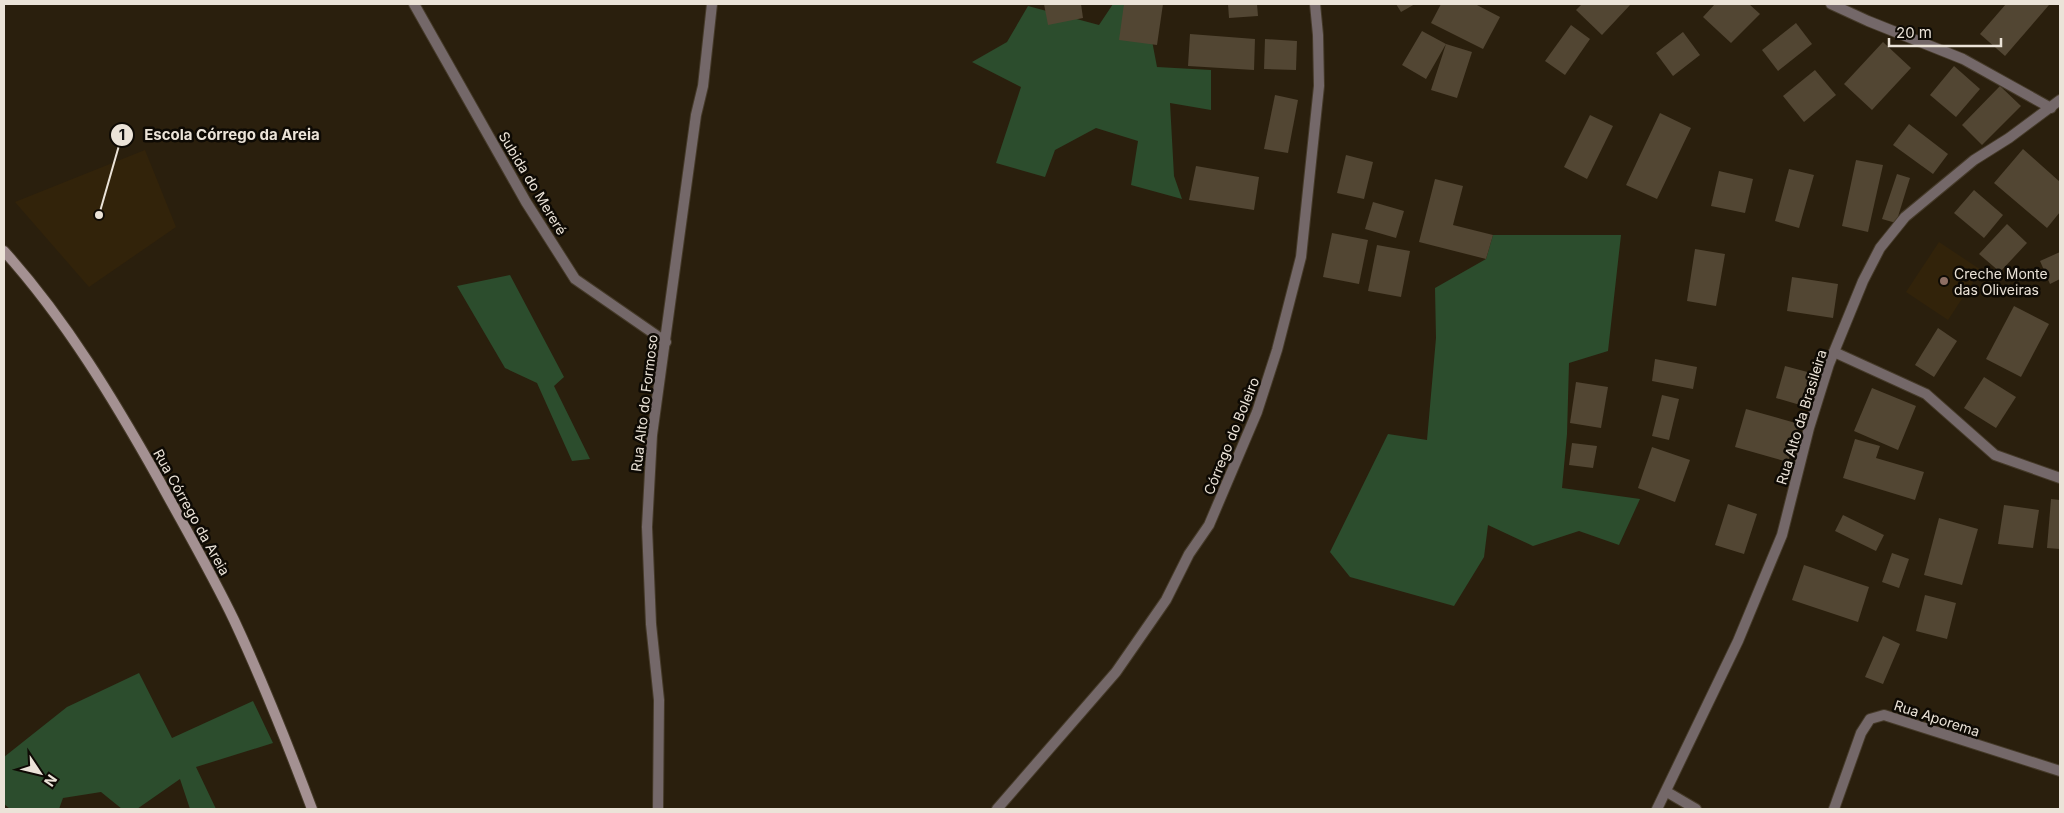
<svg xmlns="http://www.w3.org/2000/svg" width="2064" height="813" font-family="Inter,sans-serif">
<style>
.built{fill:#32230a}
.green{fill:#2c4d2d}
.building{fill:#524633}
.lines{fill:none;stroke-linecap:round;stroke-linejoin:round}
.street-casing{stroke:#453a29;stroke-width:12}
.secondary-casing{stroke:#453a29;stroke-width:12}
.street{stroke:#746869;stroke-width:10}
.secondary{stroke:#a49192;stroke-width:10}
.education-dot{fill:#8d6e63;stroke:#0e0a04;stroke-width:2}
.labels{text-anchor:middle;dominant-baseline:central;stroke-width:5;stroke-linejoin:round;paint-order:stroke}
.street-label{font-size:14px;fill:#ebe3d8;stroke:#0e0a04}
.poi-label{font-size:14px;fill:#ebe3d8;stroke:#0e0a04;text-anchor:start}
.leader{fill:none;stroke:#ebe3d8;stroke-width:2}
.callout-dot{fill:#ebe3d8;stroke:#0e0a04;stroke-width:2}
.mark-label{font-size:15px;text-anchor:middle;font-weight:bold;fill:#111}
.callout-label{font-size:15px;text-anchor:middle;font-weight:bold;fill:#ebe3d8;stroke:#0e0a04;stroke-width:5;stroke-linejoin:round;paint-order:stroke}
</style>
<rect width="100%" height="100%" fill="#2a1f0d"/>
<!-- built -->
<g class="built">
<path d="M145,150L176,227L89,287L15,202Z"/>
<path d="M1939,242L1981,270L1948,320L1906,292Z"/>
</g>
<!-- green -->
<g class="green">
<path d="M1113,4H1145L1157,67L1211,70V110L1170,103L1174,176L1182,199L1131,185L1138,141L1096,128L1055,150L1045,177L996,163L1021,87L972,62L1007,42L1028,6L1099,25Z"/>
<path d="M1493,235H1621L1608,351L1569,363L1567,434L1562,488L1640,499L1619,545L1579,531L1533,546L1488,525L1484,557L1454,606L1350,577L1330,552L1388,434L1427,440L1436,338L1435,288L1486,259Z"/>
<path d="M510,275L564,377L554,386L590,459L572,461L537,383L505,368L457,286Z"/>
<path d="M139,673L172,738L253,701L273,743L196,767L216,809H190L180,779L137,809H122L101,792L63,798L59,809H10L4,804V757L67,707Z"/>
</g>
<!-- building -->
<g class="building">
<path d="M1044,4H1081L1083,18L1048,25Z"/>
<path d="M1124,4H1163L1157,45L1119,40Z"/>
<path d="M1228,4H1257L1258,16L1229,18Z"/>
<path d="M1396,4H1415L1401,12Z"/>
<path d="M1441,4H1475L1500,17L1483,49L1431,23Z"/>
<path d="M1582,4H1631L1602,35L1576,10Z"/>
<path d="M1715,4H1749L1760,14L1731,43L1703,17Z"/>
<path d="M2006,4L2049,5L2005,56L1980,34Z"/>
<path d="M1796,23L1812,44L1778,71L1762,50Z"/>
<path d="M1571,25L1590,39L1565,75L1545,61Z"/>
<path d="M1422,31L1446,44L1472,52L1457,98L1431,90L1446,44L1426,79L1402,65Z"/>
<path d="M1683,32L1700,55L1673,76L1656,53Z"/>
<path d="M1190,34L1255,39L1254,70L1188,66Z"/>
<path d="M1265,39L1297,41L1296,70L1264,69Z"/>
<path d="M1883,42L1911,68L1872,110L1844,84Z"/>
<path d="M1954,66L1980,89L1956,117L1930,95Z"/>
<path d="M1815,70L1836,95L1804,122L1783,96Z"/>
<path d="M2000,86L2021,106L1982,145L1962,125Z"/>
<path d="M1275,95L1298,100L1288,153L1264,149Z"/>
<path d="M1660,113L1691,128L1657,199L1626,185Z"/>
<path d="M1590,115L1613,126L1587,179L1564,167Z"/>
<path d="M1909,124L1948,154L1933,174L1893,145Z"/>
<path d="M2023,149L2060,182V212L2047,228L1994,183Z"/>
<path d="M1346,155L1373,162L1364,199L1337,193Z"/>
<path d="M1856,160L1883,165L1868,232L1842,226Z"/>
<path d="M1196,166L1259,177L1254,210L1189,200Z"/>
<path d="M1789,169L1814,175L1799,228L1775,221Z"/>
<path d="M1719,171L1753,179L1745,213L1711,206Z"/>
<path d="M1897,174L1910,178L1896,223L1882,219Z"/>
<path d="M1435,179L1463,186L1453,225L1493,235L1486,259L1419,242Z"/>
<path d="M1974,190L2003,215L1984,238L1954,213Z"/>
<path d="M1373,202L1404,211L1396,238L1365,229Z"/>
<path d="M2007,224L2027,243L2000,272L1979,254Z"/>
<path d="M1332,233L1368,240L1359,284L1323,277Z"/>
<path d="M1377,245L1410,251L1401,297L1368,291Z"/>
<path d="M1695,249L1725,254L1716,306L1687,301Z"/>
<path d="M2060,252V279L2050,284L2040,261Z"/>
<path d="M1792,277L1838,284L1833,318L1787,311Z"/>
<path d="M2014,306L2049,324L2021,377L1986,359Z"/>
<path d="M1938,328L1957,341L1934,377L1915,365Z"/>
<path d="M1655,359L1697,367L1693,389L1652,381Z"/>
<path d="M1785,366L1815,374L1807,407L1776,398Z"/>
<path d="M1984,377L2016,397L1996,428L1964,408Z"/>
<path d="M1576,382L1608,387L1601,428L1570,423Z"/>
<path d="M1872,388L1916,406L1898,450L1854,431Z"/>
<path d="M1662,395L1679,399L1669,440L1652,436Z"/>
<path d="M1746,409L1799,424L1788,462L1735,447Z"/>
<path d="M1855,439L1880,446L1876,458L1924,472L1915,500L1843,478Z"/>
<path d="M1572,443L1597,446L1593,468L1569,465Z"/>
<path d="M1652,447L1690,460L1675,502L1638,488Z"/>
<path d="M2051,499L2060,500V549L2047,548Z"/>
<path d="M1728,504L1757,514L1744,554L1715,545Z"/>
<path d="M2004,505L2039,510L2033,548L1998,544Z"/>
<path d="M1843,515L1884,535L1876,551L1835,531Z"/>
<path d="M1939,518L1978,529L1962,585L1924,575Z"/>
<path d="M1892,553L1909,559L1899,588L1882,582Z"/>
<path d="M1804,565L1869,587L1858,622L1792,600Z"/>
<path d="M1925,595L1956,603L1947,639L1916,631Z"/>
<path d="M1883,636L1900,644L1883,684L1865,677Z"/>
</g>
<g class="lines">
<!-- street casing -->
<g class="street-casing">
<g id="street">
<path d="M414,4L526,202L575,279L666,342"/>
<path d="M1831,4L1868,21L1963,59L2051,108"/>
<path d="M1834,352L1926,394L1995,455L2060,478"/>
<path d="M1667,792L1696,809"/>
<path d="M658,809L659,700L651,624L647,527L652,435L696,115L703,86L712,4"/>
<path d="M997,809L1116,672L1166,600L1189,554L1209,525L1257,412L1277,350L1301,257L1319,86L1318,35L1315,4"/>
<path d="M1657,809L1738,641L1782,535L1809,428L1829,364L1863,281L1880,248L1905,217L1974,160L2009,138L2060,100"/>
<path d="M1834,809L1861,733L1870,719L1884,715L2060,771"/>
</g>
</g>
<!-- secondary casing -->
<g class="secondary-casing">
<path id="secondary" d="M4,251C66,320 114,400 159,480C184,526 211,572 234,620C263,682 288,745 312,809"/>
</g>
<!-- street -->
<use href="#street" class="street"/>
<!-- secondary -->
<use href="#secondary" class="secondary"/>
</g>
<!-- markers -->
<circle class="education-dot" cx="1944" cy="281" r="5"/>
<g class="labels">
<!-- street labels -->
<g class="street-label">
<text transform="translate(533 183) rotate(59)">Subida do Mereré</text>
<text transform="translate(644 403) rotate(-83)">Rua Alto do Formoso</text>
<text transform="translate(1801 417) rotate(-73)">Rua Alto da Brasileira</text>
<text transform="translate(1231 436) rotate(-68)">Córrego do Boleiro</text>
<text transform="translate(192 512) rotate(61)">Rua Córrego da Areia</text>
<text transform="translate(1937 718) rotate(18)">Rua Aporema</text>
</g>
<!-- poi labels -->
<g class="poi-label">
<text x="1954" y="273">Creche Monte<tspan x="1954" dy="16">das Oliveiras</tspan></text>
</g>
</g>
<!-- callouts -->
<path class="leader" d="M99 215L122 135"/>
<g class="callout-dot">
<circle cx="99" cy="215" r="5"/>
<circle cx="122" cy="135" r="12"/>
</g>
<g class="mark-label">
<text x="122" y="140">1</text>
</g>
<g class="callout-label">
<text x="232" y="140">Escola Córrego da Areia</text>
</g>
<!-- border -->
<rect width="2064" height="813" fill="none" stroke="#ebe3d8" stroke-width="10"/>
<!-- north arrow -->
<g transform="translate(40 773) rotate(125)" stroke="#0e0a04" stroke-width="4" paint-order="stroke">
<path d="M0-4L9 19L0 12L-9 19Z" fill="#ebe3d8"/>
<text y="-8" font-size="14" font-weight="bold" text-anchor="middle" fill="#ebe3d8">N</text>
</g>
<!-- scale -->
<path d="M1889 38v8h112v-8" fill="none" stroke="#ebe3d8" stroke-width="2.5"/>
<text x="1896" y="38" font-size="15" fill="#ebe3d8" stroke="#0e0a04" stroke-width="4" paint-order="stroke">20 m</text>
</svg>
